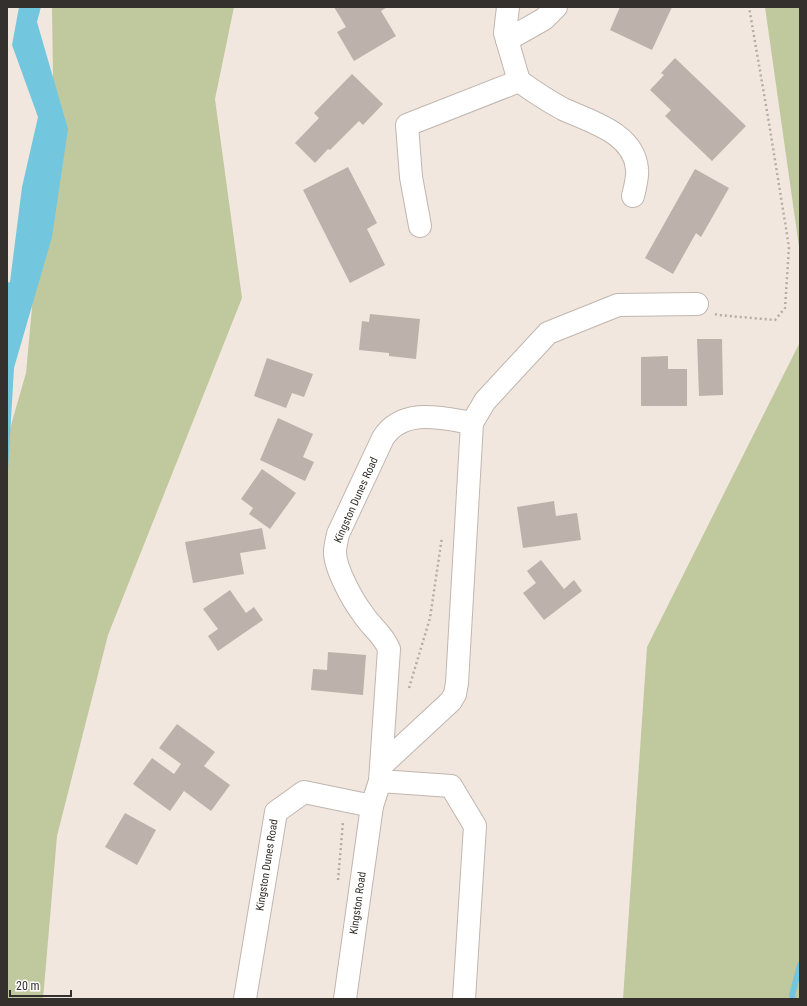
<svg xmlns="http://www.w3.org/2000/svg" width="807" height="1006" font-family="'Roboto Condensed',sans-serif">
<style>
.green{fill:#c0c99d}
.water{fill:#72c7df}
.lines{fill:none;stroke-linecap:round;stroke-linejoin:round}
.stream{stroke:#72c7df;stroke-width:6}
.building{fill:#bcb2ab}
.minor-casing{stroke:#c0b6af;stroke-width:24}
.path{stroke:#b4aca5;stroke-width:2.5;stroke-dasharray:2 3;stroke-linecap:butt}
.minor{stroke:#fff;stroke-width:22}
.labels{text-anchor:middle;dominant-baseline:central;stroke-width:4;stroke-linejoin:round;paint-order:stroke}
.street-label{font-size:11px;fill:#34302d;stroke:#fff}
</style>
<rect width="100%" height="100%" fill="#f1e7df"/>
<!-- green -->
<g class="green">
<path d="M52,7H234L215,99L242,298L108,635L57,836L43,999H7V439L26,373L53,78Z"/>
<path d="M765,7H800V254Z"/>
<path d="M800,342V999H623L647,647Z"/>
</g>
<!-- water -->
<path class="water" d="M19,7H41L37,22L68,129L52,237L14,368L7,488V283L10,282L22,187L38,117L12,45Z"/>
<g class="lines">
<!-- stream -->
<path class="stream" d="M793,999L792,995L800,965"/>
</g>
<!-- building -->
<g class="building">
<path d="M334,7H387L381,11L396,36L354,61L337,32L346,27Z"/>
<path d="M620,7H672L652,50L610,30Z"/>
<path d="M675,58L746,126L712,161L665,116L671,110L650,90L664,75L661,73Z"/>
<path d="M352,74L383,104L363,125L359,121L330,150L328,149L315,163L295,143L319,118L314,113Z"/>
<path d="M348,167L377,223L367,229L385,265L350,283L303,190Z"/>
<path d="M695,169L729,188L701,237L696,233L673,274L645,258Z"/>
<path d="M370,314L420,319L416,359L389,356V353L359,350L362,321L369,322Z"/>
<path d="M697,339H722L723,395L699,396Z"/>
<path d="M668,356V369H687V406H641V357Z"/>
<path d="M267,358L313,374L304,397L292,393L286,408L254,396Z"/>
<path d="M278,418L313,434L303,457L314,462L305,481L260,460Z"/>
<path d="M262,469L296,493L270,529L249,514L253,508L241,499Z"/>
<path d="M554,501L556,516L577,513L581,540L523,548L517,507Z"/>
<path d="M262,528L266,549L240,553L244,574L193,583L185,542Z"/>
<path d="M541,560L564,589L574,580L582,591L544,620L523,593L536,583L527,571Z"/>
<path d="M230,590L246,613L254,607L263,620L218,651L208,636L218,629L203,609Z"/>
<path d="M328,652L366,655L363,695L311,690L313,669L327,670Z"/>
<path d="M177,724L215,752L204,766L230,785L211,811L184,791L170,811L133,784L152,758L174,774L181,764L159,748Z"/>
<path d="M125,813L156,830L137,865L105,847Z"/>
</g>
<g class="lines">
<!-- minor casing -->
<g class="minor-casing">
<g id="minor">
<path d="M507,40L544,19L556,7"/>
<path d="M519,81C533,91 548,101 563,109C591,122 634,133 637,169C638,178 635,187 633,196"/>
<path d="M420,226L411,177L407,125L519,81L505,33L508,7"/>
<path d="M472,423L485,401L548,333L618,305L697,304"/>
<path d="M380,781L389,649C383,634 371,627 363,614C353,601 335,569 335,552C335,546 337,540 338,534L383,438C403,407 442,418 472,423L457,683L455,694L451,701L382,765"/>
<path d="M245,999L276,812L304,792L372,806L380,781L451,786L475,826L464,999"/>
<path d="M345,999L372,806"/>
</g>
</g>
<!-- path -->
<g class="path">
<path d="M715,314L718,315L775,320L785,308L789,247L769,123L749,7"/>
<path d="M409,688L430,618L442,537"/>
<path d="M338,880L343,822"/>
</g>
<!-- minor -->
<use href="#minor" class="minor"/>
</g>
<g class="labels">
<!-- street labels -->
<g class="street-label">
<text transform="translate(356 500) rotate(-66)">Kingston Dunes Road</text>
<text transform="translate(267 865) rotate(-81)">Kingston Dunes Road</text>
<text transform="translate(358 903) rotate(-82)">Kingston Road</text>
</g>
</g>
<!-- border -->
<rect width="807" height="1006" fill="none" stroke="#34302d" stroke-width="16"/>
<!-- scale -->
<path d="M10 990v6h61v-6" fill="none" stroke="#34302d" stroke-width="2"/>
<text x="16" y="990" font-size="12" fill="#34302d" stroke="#ffffff" stroke-width="3" paint-order="stroke">20 m</text>
</svg>
